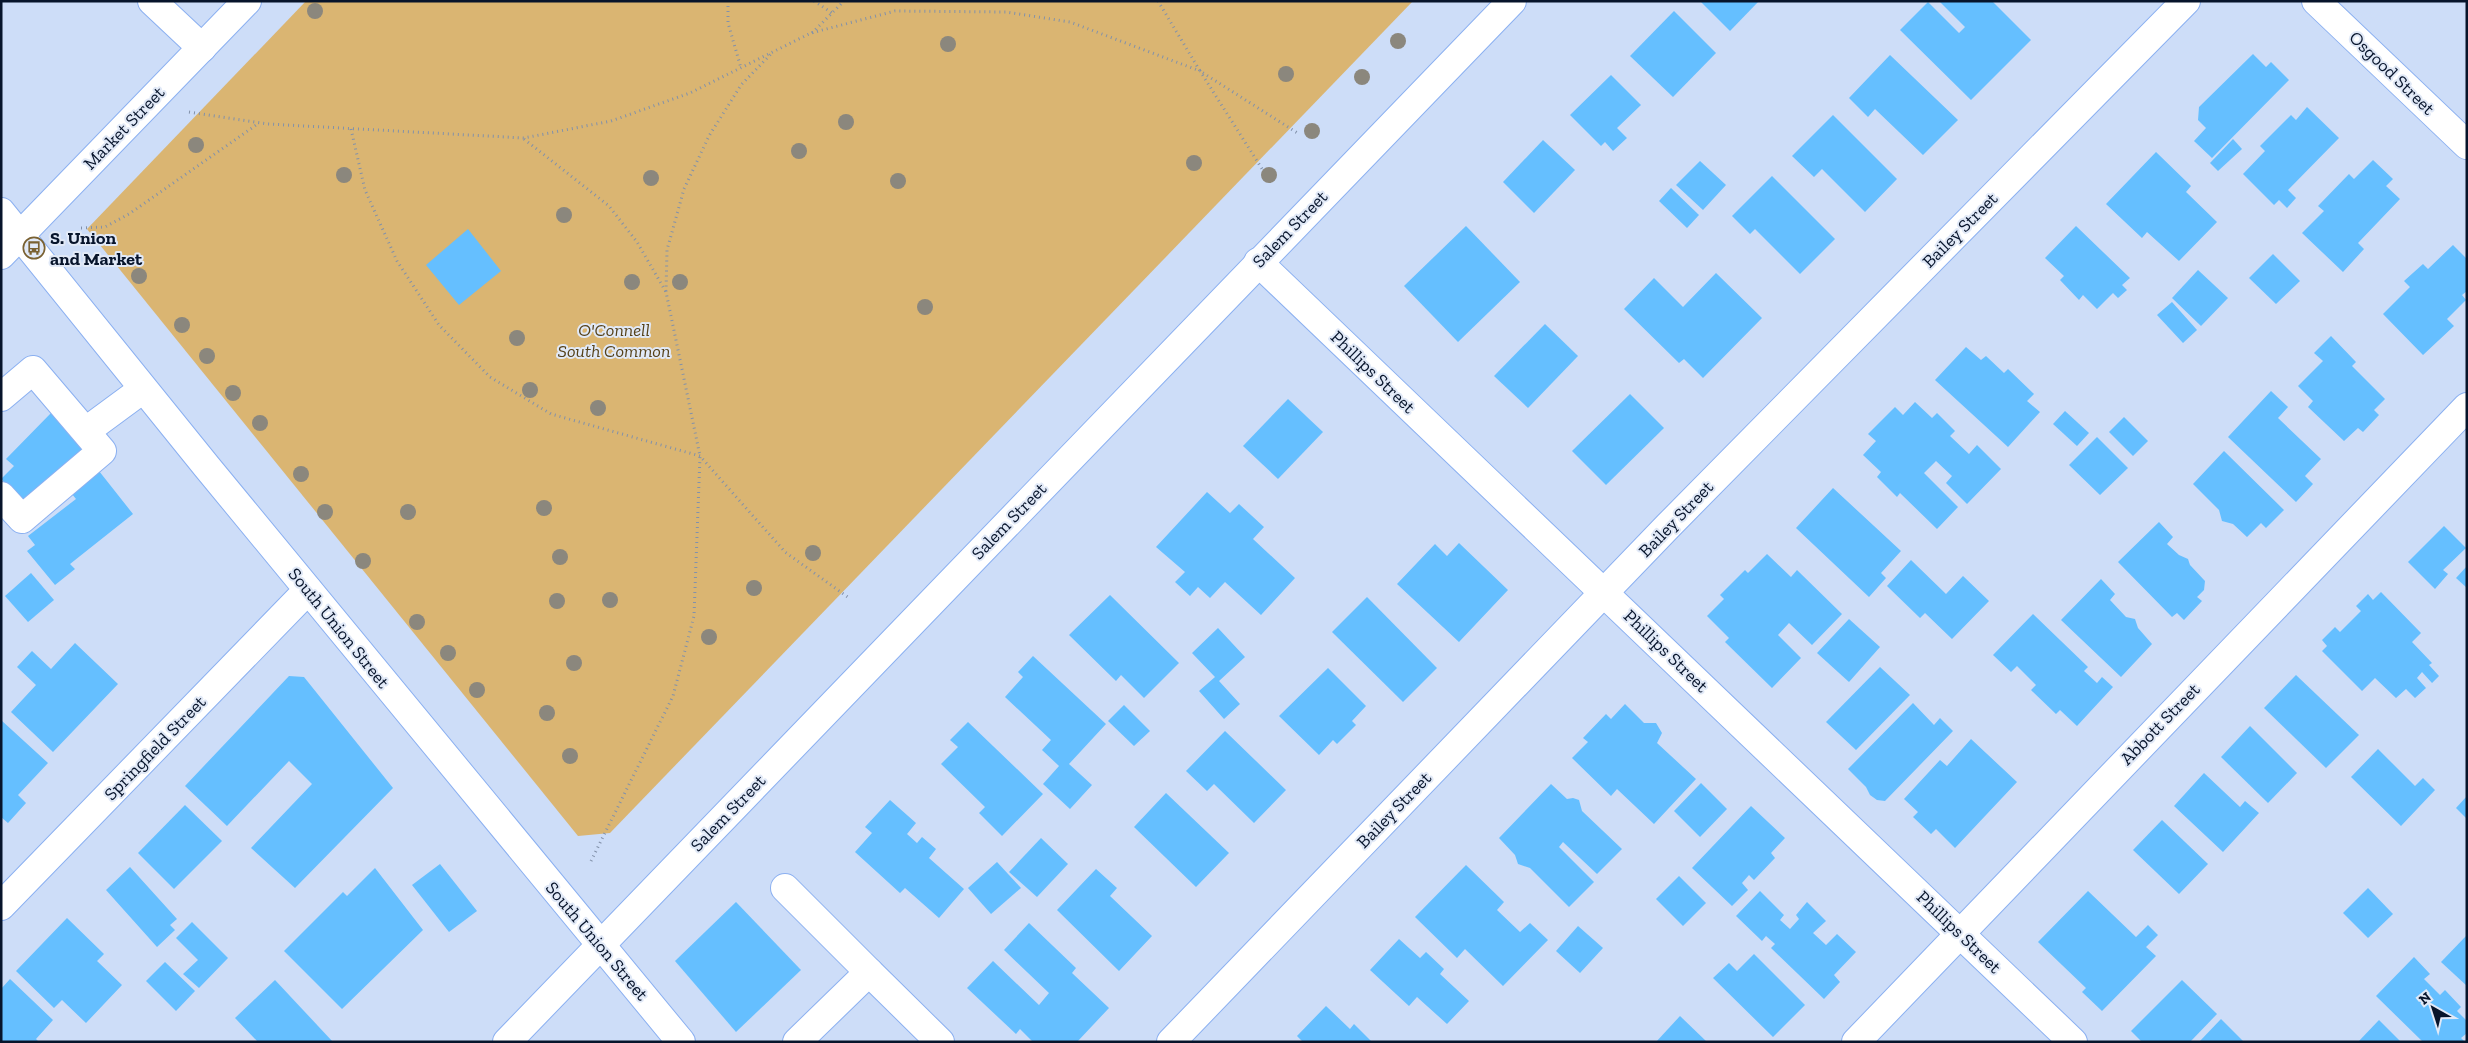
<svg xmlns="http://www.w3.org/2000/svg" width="2468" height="1043" font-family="'Zilla Slab',serif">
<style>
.green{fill:#dab572}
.building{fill:#65bfff}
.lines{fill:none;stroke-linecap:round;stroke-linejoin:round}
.minor-casing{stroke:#8bb0f1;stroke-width:30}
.major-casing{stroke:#8bb0f1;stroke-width:30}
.path{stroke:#8291aa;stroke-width:3;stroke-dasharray:1 4;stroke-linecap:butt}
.minor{stroke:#fff;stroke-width:28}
.major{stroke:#fff;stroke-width:28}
.tree{fill:#8b877d}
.labels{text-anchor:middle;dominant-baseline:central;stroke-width:4;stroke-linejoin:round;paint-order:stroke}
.street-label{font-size:18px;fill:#07142b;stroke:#e1e9f7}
.poi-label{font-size:18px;font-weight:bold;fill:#07142b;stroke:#e1e9f7;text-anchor:start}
.park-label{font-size:18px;font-style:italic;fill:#554119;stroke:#e1e9f7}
</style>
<rect width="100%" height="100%" fill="#cdddf8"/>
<!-- green -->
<path class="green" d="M306,1H1413L610,833L578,836L87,229Z"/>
<!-- building -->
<g class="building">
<path d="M1700,1H1759L1730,31Z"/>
<path d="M1939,1H1992L2031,40L1971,100L1900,30L1928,2L1959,33L1965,27Z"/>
<path d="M1674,11L1716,53L1673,97L1630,56Z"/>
<path d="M2253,54L2266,67L2271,62L2289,80L2212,158L2194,141L2206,128L2198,120L2199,107Z"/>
<path d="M1890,55L1958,120L1923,155L1875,109L1868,117L1849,98Z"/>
<path d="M1611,75L1641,105L1617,128L1627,138L1613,151L1605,142L1601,146L1570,115Z"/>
<path d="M2307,107L2339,138L2288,190L2296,198L2287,208L2279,200L2274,205L2243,174L2265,151L2260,146L2291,115L2296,120Z"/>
<path d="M1833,115L1897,179L1865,212L1822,169L1814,177L1792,156Z"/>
<path d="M2233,139L2242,149L2218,171L2210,163Z"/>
<path d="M1543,140L1575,170L1534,213L1503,182Z"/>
<path d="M2156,152L2191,186L2186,192L2217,222L2179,261L2147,232L2142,238L2106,204Z"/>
<path d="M2373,160L2393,179L2386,186L2400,199L2358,243L2364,249L2343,272L2302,233L2324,211L2318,206L2349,174L2354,179Z"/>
<path d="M1700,161L1726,185L1703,210L1676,185Z"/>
<path d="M1772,176L1835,239L1800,274L1755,229L1750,234L1732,216Z"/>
<path d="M1671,188L1699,215L1687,228L1659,201Z"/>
<path d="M1466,226L1520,282L1458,342L1404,286Z"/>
<path d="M2076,226L2130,278L2122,285L2127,290L2118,298L2113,293L2097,309L2083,295L2079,300L2060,280L2064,276L2045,258Z"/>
<path d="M468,229L501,271L459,305L426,265Z"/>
<path d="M2453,245L2467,259V291L2462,295L2466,300L2447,319L2454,326L2423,355L2383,314L2410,287L2404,281L2423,264L2428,269Z"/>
<path d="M2273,254L2300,281L2276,304L2249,278Z"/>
<path d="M2198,270L2228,298L2201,326L2172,298Z"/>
<path d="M1716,273L1762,318L1703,378L1684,359L1679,363L1624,309L1654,278L1683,307Z"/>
<path d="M2172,302L2197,330L2183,343L2157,315Z"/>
<path d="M1545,324L1578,356L1528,408L1494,376Z"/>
<path d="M2331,336L2356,362L2352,366L2385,399L2374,410L2379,415L2363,432L2358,428L2344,441L2308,407L2313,401L2298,386L2323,361L2314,353Z"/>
<path d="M1966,347L1981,360L1986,356L2004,373L2008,369L2034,394L2027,401L2040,412L2008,447L1935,380Z"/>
<path d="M2271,391L2288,407L2278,418L2321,459L2305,476L2313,484L2296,502L2228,437Z"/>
<path d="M1630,394L1664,428L1606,485L1572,451Z"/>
<path d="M1288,399L1323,432L1278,479L1243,446Z"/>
<path d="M1915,402L1932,418L1937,413L1955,431L1950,436L1969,454L1977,445L2001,469L1967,504L1946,483L1952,476L1936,461L1924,473L1958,507L1937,529L1900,493L1897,497L1877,477L1881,472L1863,455L1876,441L1868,434L1895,407L1903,415Z"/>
<path d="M2065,411L2089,433L2077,446L2053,424Z"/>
<path d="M51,413L87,448L25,502L1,479L14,466L6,459Z"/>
<path d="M2124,417L2148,441L2133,456L2109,432Z"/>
<path d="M2097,437L2128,468L2100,495L2069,465Z"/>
<path d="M2224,451L2284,510L2266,528L2261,523L2247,537L2233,524L2222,521L2219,510L2193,484Z"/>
<path d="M99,471L133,514L70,564L75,569L55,585L27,551L35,545L28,536L76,499L72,494Z"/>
<path d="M1833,488L1901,551L1881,573L1886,578L1869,597L1796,528Z"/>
<path d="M1207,492L1230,513L1239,504L1264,527L1253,539L1295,578L1261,615L1225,582L1210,598L1198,587L1190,596L1175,582L1185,572L1156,547Z"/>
<path d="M2159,522L2173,537L2167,544L2179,555L2188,559L2190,565L2205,581L2204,590L2197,597L2202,601L2184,620L2177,613L2172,617L2118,562Z"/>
<path d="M2444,526L2466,548L2443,570L2448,574L2435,589L2408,562Z"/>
<path d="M1459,543L1508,590L1459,642L1397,584L1435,544L1447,556Z"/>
<path d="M1767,554L1791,577L1797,570L1842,614L1812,645L1789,623L1778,635L1801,658L1772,688L1725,642L1729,638L1707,616L1724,599L1720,595L1745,570L1748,573Z"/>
<path d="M1911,560L1946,594L1963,576L1989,601L1952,639L1925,613L1920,618L1887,586Z"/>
<path d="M2467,566V588L2456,578Z"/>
<path d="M31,573L54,600L28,622L5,596Z"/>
<path d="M2101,579L2115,594L2110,600L2126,617L2135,619L2138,628L2152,644L2121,677L2061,620Z"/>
<path d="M2381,592L2421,633L2412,642L2432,663L2429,665L2439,676L2432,683L2422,672L2417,678L2426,688L2415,698L2406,689L2396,698L2375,678L2362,691L2322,651L2327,646L2322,640L2335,627L2340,632L2361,611L2356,606L2368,594L2373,600Z"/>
<path d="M1110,595L1179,663L1144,698L1121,675L1116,681L1069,635Z"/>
<path d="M1367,597L1437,668L1403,702L1332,632Z"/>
<path d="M2033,614L2088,667L2084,671L2097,683L2102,677L2113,687L2077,726L2060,710L2056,714L2031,690L2036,685L2017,666L2011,672L1993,655Z"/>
<path d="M1849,619L1880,647L1849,682L1817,653Z"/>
<path d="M1218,628L1245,657L1219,681L1240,704L1224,719L1199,691L1215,677L1192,653Z"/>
<path d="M75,643L118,684L53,752L11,712L36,685L17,667L32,651L51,669Z"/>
<path d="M1033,656L1106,724L1069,764L1092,785L1070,809L1043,784L1059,766L1042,750L1051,740L1005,697L1023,677L1018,672Z"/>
<path d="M1880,667L1910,695L1856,750L1826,722Z"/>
<path d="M1328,668L1366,706L1352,721L1356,725L1337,744L1333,740L1319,755L1279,716Z"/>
<path d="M2296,675L2359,735L2326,768L2264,708Z"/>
<path d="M289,676L304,677L393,788L295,888L251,848L312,784L289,761L227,826L185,786Z"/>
<path d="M1913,703L1934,725L1940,718L1953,731L1885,801L1877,800L1870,795L1866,787L1848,769Z"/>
<path d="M1625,704L1644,723H1656L1662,733L1657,743L1696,779L1654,824L1617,789L1611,796L1572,758L1588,742L1583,738L1606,714L1611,719Z"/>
<path d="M1124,705L1150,731L1134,746L1108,721Z"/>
<path d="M1,720L48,763L18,795L26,803L8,823L1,817Z"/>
<path d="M968,722L1043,794L1002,836L979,813L985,807L941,764L958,747L950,740Z"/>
<path d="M2250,726L2297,773L2268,803L2221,757Z"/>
<path d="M1225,731L1286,790L1254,823L1214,784L1207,791L1186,771Z"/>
<path d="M1971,739L2017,782L1955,848L1936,829L1931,834L1913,817L1918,812L1904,799L1940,760L1947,766Z"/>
<path d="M2378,749L2415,786L2423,778L2435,790L2401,826L2351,777Z"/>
<path d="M2204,773L2240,807L2245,801L2259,813L2223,852L2174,806Z"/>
<path d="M1701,783L1727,809L1700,837L1674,811Z"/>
<path d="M1551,784L1567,799L1573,798L1579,800L1582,811L1622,849L1597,874L1563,842L1559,847L1594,882L1569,907L1530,868L1518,864L1515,855L1499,838Z"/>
<path d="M1166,793L1229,853L1196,887L1134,827Z"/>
<path d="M2467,796V819L2456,808Z"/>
<path d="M890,800L916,823L907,834L917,843L922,837L936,849L929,858L964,889L939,918L905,888L900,893L855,852L872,833L865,827Z"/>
<path d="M185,805L222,841L174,889L138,853Z"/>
<path d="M1751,806L1785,838L1771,853L1775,858L1754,880L1749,875L1742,883L1748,890L1732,906L1692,868Z"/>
<path d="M2162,820L2208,864L2179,894L2133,850Z"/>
<path d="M1041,838L1068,864L1037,897L1009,872Z"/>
<path d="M997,862L1021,888L991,914L968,888Z"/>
<path d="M440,864L477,911L449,932L412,885Z"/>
<path d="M1466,865L1504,902L1497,910L1520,932L1530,923L1548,940L1503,986L1465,949L1457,958L1415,917Z"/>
<path d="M130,867L177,919L170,925L175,930L157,947L106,890Z"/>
<path d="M375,868L423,930L342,1009L284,951L343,892L347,896Z"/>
<path d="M1096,869L1117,888L1110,896L1152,936L1119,971L1057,910Z"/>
<path d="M1679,876L1706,903L1683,926L1656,899Z"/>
<path d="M2368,888L2393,914L2368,938L2343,913Z"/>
<path d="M1760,891L1784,915L1780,920L1790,929L1799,919L1796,915L1807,902L1826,921L1813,933L1826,945L1837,934L1856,952L1834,975L1840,982L1824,999L1771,948L1775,944L1766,936L1762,941L1736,916Z"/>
<path d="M2088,891L2136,937L2148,925L2158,935L2146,947L2156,956L2102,1011L2082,992L2086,988L2038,942Z"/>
<path d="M736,902L801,970L736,1032L675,961Z"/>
<path d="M67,918L104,954L97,961L122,985L86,1023L62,1000L54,1008L16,971Z"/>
<path d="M192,922L228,958L199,988L183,974L198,960L176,938Z"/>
<path d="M1029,923L1076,968L1072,973L1109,1008L1077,1042H1033L1020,1029L1016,1034L967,988L993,961L1039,1005L1049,993L1004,950Z"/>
<path d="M1578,926L1603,948L1580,973L1556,951Z"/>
<path d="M2467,935V986L2441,962Z"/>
<path d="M1399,939L1420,958L1426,952L1444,969L1440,974L1469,1001L1447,1024L1417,997L1409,1006L1370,970Z"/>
<path d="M1754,954L1805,1005L1773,1037L1713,978L1729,963L1737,971Z"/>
<path d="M2414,957L2430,974L2424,979L2440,995L2445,990L2461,1007L2457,1011L2467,1021V1033L2461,1038L2465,1042H2423L2376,996Z"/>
<path d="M165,962L195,991L176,1011L146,981Z"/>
<path d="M10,979L53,1020L36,1039L39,1042H1V989Z"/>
<path d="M275,980L333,1042H258L235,1018Z"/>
<path d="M2182,980L2217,1014L2190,1042H2142L2131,1031Z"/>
<path d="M1326,1006L1350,1029L1354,1024L1372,1042H1303L1297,1036Z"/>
<path d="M1680,1016L1707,1042H1656Z"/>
<path d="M2221,1019L2243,1041L2199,1042Z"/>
<path d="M2379,1020L2401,1042H2358Z"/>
</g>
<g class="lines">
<!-- minor casing -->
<g class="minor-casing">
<g id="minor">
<path d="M152,1L202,48"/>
<path d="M2316,1L2467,145"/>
<path d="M1,255L247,1"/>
<path d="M1258,262L2073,1042"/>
<path d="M1,397L33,370L102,451L22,519L1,496"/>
<path d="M86,431L143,389"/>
<path d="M785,888L869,972L797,1042"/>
<path d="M1,906L308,590"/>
<path d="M869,972L940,1042"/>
<path d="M1171,1042L1668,526L2186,1"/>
<path d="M1856,1042L2467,407"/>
</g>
</g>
<!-- major casing -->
<g class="major-casing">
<g id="major">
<path d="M1,212L207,467L681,1042"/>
<path d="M507,1042L1512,1"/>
</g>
</g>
<!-- path -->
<g class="path">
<path d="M728,1V23L741,68"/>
<path d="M814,1L832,13"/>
<path d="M1158,1L1200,71L1299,134"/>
<path d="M812,33L844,1"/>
<path d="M189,112L268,124L524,138L611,121L690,93L811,33L895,11L1006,12L1070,22L1200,71L1264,172"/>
<path d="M351,129L365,190L397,261L439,325L490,377L551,414L700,456L785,552L849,598"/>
<path d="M524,139L609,206L637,242L666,292"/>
<path d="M81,228L105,227L129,214L259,123"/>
<path d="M591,861L673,696L694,616L700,456L666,292L667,250L684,189L709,136L741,85L771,54"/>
</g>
<!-- minor -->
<use href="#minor" class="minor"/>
<!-- major -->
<use href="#major" class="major"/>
</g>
<!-- trees -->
<g class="tree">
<circle cx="315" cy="11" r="8"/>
<circle cx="1398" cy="41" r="8"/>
<circle cx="948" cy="44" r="8"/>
<circle cx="1286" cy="74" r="8"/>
<circle cx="1362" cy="77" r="8"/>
<circle cx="846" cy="122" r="8"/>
<circle cx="1312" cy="131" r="8"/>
<circle cx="196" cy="145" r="8"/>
<circle cx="799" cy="151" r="8"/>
<circle cx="1194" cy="163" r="8"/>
<circle cx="344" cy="175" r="8"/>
<circle cx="1269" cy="175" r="8"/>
<circle cx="651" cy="178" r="8"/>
<circle cx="898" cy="181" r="8"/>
<circle cx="564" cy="215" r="8"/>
<circle cx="139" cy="276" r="8"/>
<circle cx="632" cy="282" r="8"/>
<circle cx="680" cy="282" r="8"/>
<circle cx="925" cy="307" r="8"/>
<circle cx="182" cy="325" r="8"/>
<circle cx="517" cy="338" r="8"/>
<circle cx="207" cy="356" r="8"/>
<circle cx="530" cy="390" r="8"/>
<circle cx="233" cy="393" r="8"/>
<circle cx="598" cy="408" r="8"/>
<circle cx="260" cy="423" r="8"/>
<circle cx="301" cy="474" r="8"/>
<circle cx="544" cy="508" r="8"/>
<circle cx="325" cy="512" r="8"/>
<circle cx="408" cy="512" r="8"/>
<circle cx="813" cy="553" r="8"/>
<circle cx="560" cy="557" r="8"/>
<circle cx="363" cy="561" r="8"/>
<circle cx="754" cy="588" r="8"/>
<circle cx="610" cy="600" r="8"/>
<circle cx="557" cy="601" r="8"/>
<circle cx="417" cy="622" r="8"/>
<circle cx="709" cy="637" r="8"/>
<circle cx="448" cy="653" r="8"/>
<circle cx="574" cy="663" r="8"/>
<circle cx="477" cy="690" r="8"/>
<circle cx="547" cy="713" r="8"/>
<circle cx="570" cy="756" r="8"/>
</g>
<!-- icons -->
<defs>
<g id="bus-ring" transform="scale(1.125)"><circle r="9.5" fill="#e1e9f7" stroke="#7a6132" stroke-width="1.5"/><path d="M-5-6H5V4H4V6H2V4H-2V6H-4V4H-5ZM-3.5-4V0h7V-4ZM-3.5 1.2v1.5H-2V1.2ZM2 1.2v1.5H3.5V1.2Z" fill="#7a6132"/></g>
</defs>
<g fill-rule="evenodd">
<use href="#bus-ring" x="34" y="248"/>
</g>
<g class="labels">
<!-- street labels -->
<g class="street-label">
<text transform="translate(2392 73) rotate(44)">Osgood Street</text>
<text transform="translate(124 128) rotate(-46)">Market Street</text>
<text transform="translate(1290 229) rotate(-46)">Salem Street</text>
<text transform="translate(1960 230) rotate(-45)">Bailey Street</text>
<text transform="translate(1373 372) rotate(44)">Phillips Street</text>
<text transform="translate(1676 519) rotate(-46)">Bailey Street</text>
<text transform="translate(1009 521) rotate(-46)">Salem Street</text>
<text transform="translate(339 628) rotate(51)">South Union Street</text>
<text transform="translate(1666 651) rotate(44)">Phillips Street</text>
<text transform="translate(2160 724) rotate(-46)">Abbott Street</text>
<text transform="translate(155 748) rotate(-46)">Springfield Street</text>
<text transform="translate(1394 810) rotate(-46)">Bailey Street</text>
<text transform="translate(728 813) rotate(-46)">Salem Street</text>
<text transform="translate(1959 932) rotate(44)">Phillips Street</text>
<text transform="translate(597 941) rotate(50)">South Union Street</text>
</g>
<!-- poi labels -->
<g class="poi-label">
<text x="50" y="238">S. Union<tspan x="50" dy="21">and Market</tspan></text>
</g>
<!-- park labels -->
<g class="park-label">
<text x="614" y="330">O'Connell<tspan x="614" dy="21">South Common</tspan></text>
</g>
</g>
<!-- border -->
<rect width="2468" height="1043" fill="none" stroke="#07142b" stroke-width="5"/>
<!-- north arrow -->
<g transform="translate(2433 1008) rotate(321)" stroke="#e1e9f7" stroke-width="4" paint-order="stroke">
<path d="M0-4L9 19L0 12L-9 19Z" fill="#07142b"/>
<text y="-8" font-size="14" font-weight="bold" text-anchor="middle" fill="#07142b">N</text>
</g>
</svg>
